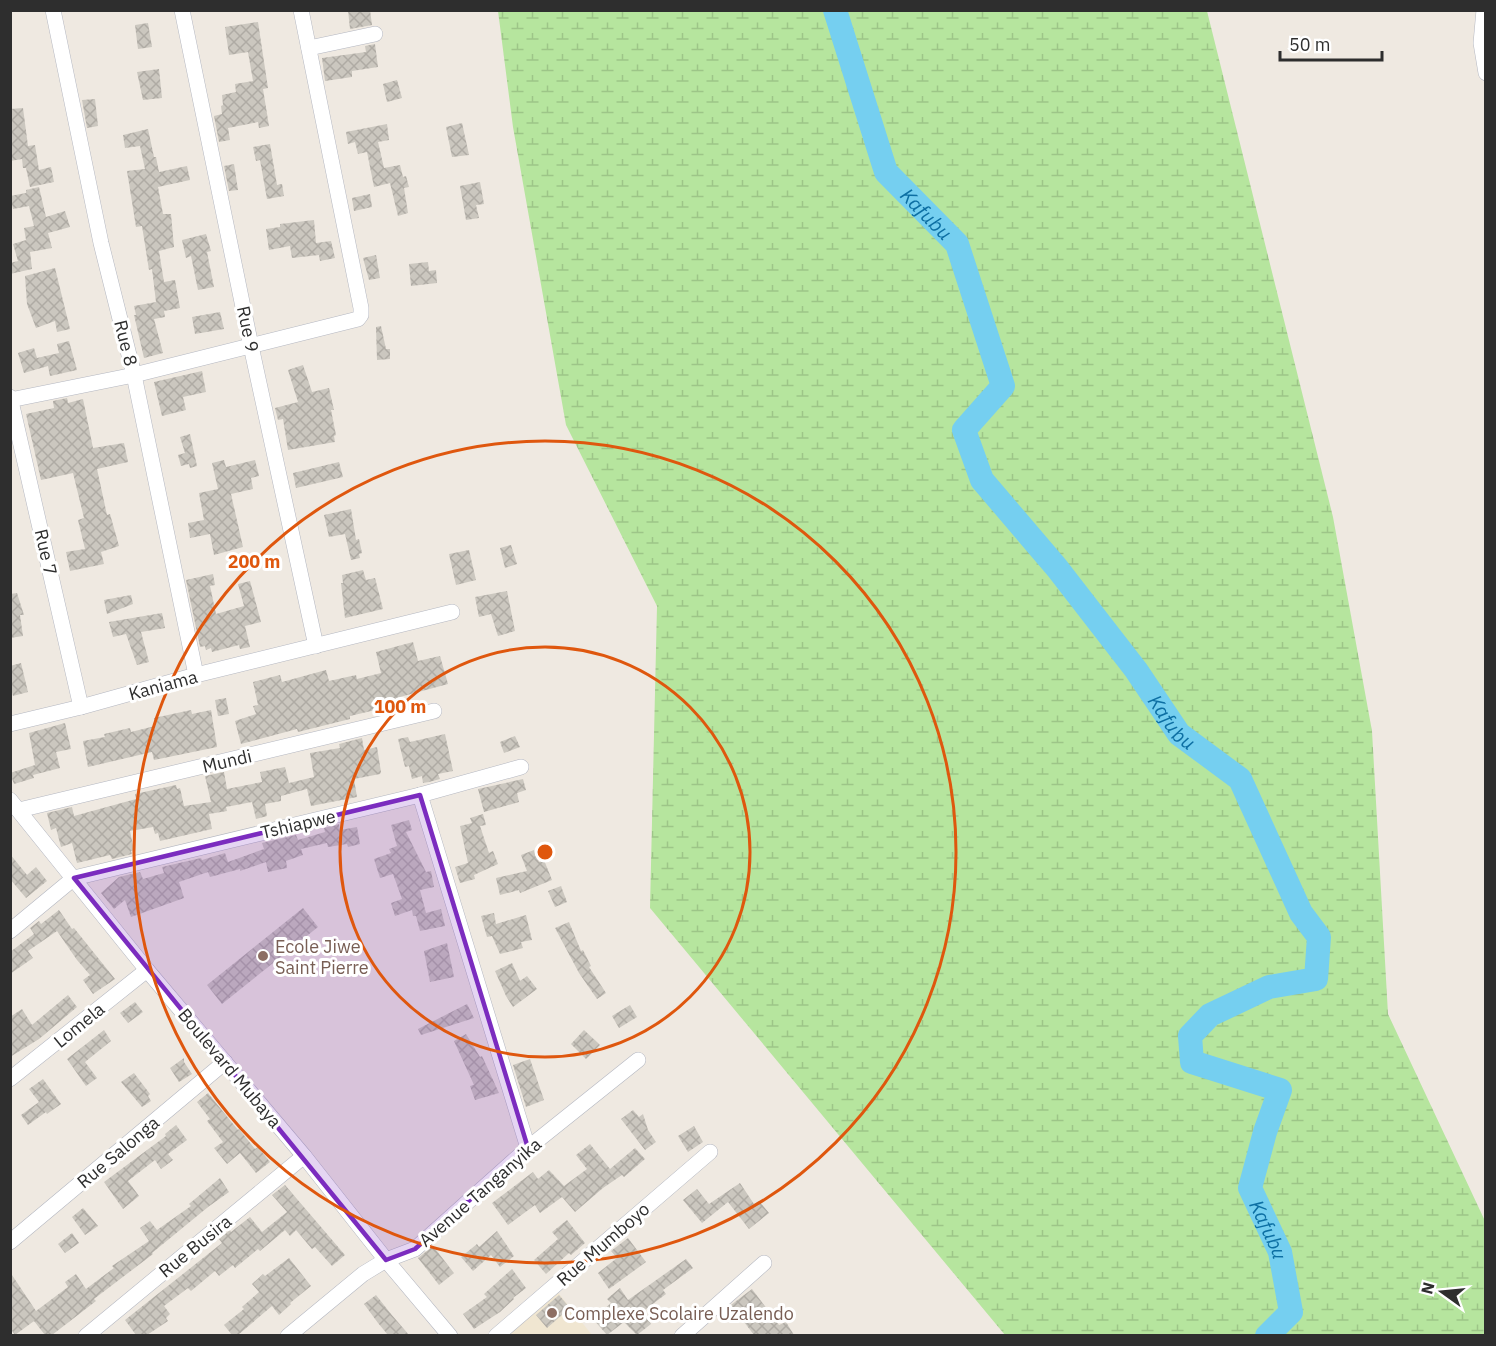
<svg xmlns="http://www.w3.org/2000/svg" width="1496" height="1346" font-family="'IBM Plex Sans',sans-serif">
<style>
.education{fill:#f0e6d1}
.wetland{fill:url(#wetland-marsh)}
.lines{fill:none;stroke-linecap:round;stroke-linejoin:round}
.river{stroke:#75cff0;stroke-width:24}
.building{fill:url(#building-cross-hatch)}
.minor-casing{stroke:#b4b7c1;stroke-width:16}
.minor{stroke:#fff;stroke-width:15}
.marked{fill:#7b2cbf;fill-opacity:0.2;stroke:#7b2cbf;stroke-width:4.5;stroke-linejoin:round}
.ring{fill:none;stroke:#df570e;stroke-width:3}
.education-dot{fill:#8d6e63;stroke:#fff;stroke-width:2}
.labels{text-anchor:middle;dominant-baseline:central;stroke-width:6;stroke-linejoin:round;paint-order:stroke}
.street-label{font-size:18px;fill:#2e2e2e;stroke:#fff}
.education-label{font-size:18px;fill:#785e54;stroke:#fff;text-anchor:start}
.water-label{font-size:20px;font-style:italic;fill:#0d6fa3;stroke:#fff}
.centre{fill:#df570e;stroke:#fff;stroke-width:3}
.ring-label{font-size:18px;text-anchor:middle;font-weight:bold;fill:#df570e;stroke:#fff;stroke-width:6;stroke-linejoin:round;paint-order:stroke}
</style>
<defs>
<pattern id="wetland-marsh" width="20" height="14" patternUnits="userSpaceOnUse" patternTransform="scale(1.5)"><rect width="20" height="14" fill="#b6e59e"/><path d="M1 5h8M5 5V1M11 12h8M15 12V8" fill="none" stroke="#9dc588"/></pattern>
<pattern id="building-cross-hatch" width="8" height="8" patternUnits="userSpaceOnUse" patternTransform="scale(1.5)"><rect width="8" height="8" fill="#cbc7bf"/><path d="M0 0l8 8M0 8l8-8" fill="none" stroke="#afaba4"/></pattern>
</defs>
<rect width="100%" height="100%" fill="#efe9e1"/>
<!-- education -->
<path class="education" d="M556,1290L592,1335L502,1336Z"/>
<!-- wetland -->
<path class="wetland" d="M498,11H1207L1333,517L1372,731L1388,1014L1485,1221V1335H1005L650,908L657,606L566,425L513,127Z"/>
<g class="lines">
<!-- river -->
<path class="river" id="s1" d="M835,10L886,172L957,244L1003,386L964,430L982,480L1057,568L1136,670L1179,734L1240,779L1301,913L1319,937L1316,979L1269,987L1210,1015L1190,1036L1192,1062L1280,1090L1265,1132L1250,1188L1280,1252L1291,1312L1267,1336"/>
</g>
<!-- building -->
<g class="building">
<path d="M348,10H370L372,25L350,29Z"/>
<path d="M258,22L268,88L263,89L269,126L259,128L258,122L228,128L230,140L219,142L214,116L222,114L221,106L223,105L222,95L236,92L235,84L253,81L248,52L229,55L225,27Z"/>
<path d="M148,23L152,47L138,49L135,25Z"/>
<path d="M375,44L378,67L352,71V77L325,81L322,58L366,52L365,46Z"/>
<path d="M159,69L162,98L143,100L137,72Z"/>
<path d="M397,80L402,98L387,102L383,84Z"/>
<path d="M95,99L98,126L87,128L82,100Z"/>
<path d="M23,108L28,146L35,145L39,170L51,167L54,182L30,187L26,168H23L22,159L10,161V109Z"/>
<path d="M462,123L469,155L452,157L446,127Z"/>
<path d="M387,124L389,140L378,142L384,168L400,165L403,177L406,176L409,187L404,188L408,213L398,216L390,183L374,187L367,152L358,154L355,142L348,144L346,132Z"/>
<path d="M148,129L154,157H156L159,172L187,166L190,180L158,187L163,214H171L174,247L159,251L164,282L175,280L180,308L164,311L165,317L154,319L163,353L144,358L134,315H136L134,306L156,302L152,269L149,270L142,226L136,227L127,171L145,169L140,146L125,148L123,135Z"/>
<path d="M270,144L277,185L282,184L284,196L267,199L260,160L256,161L253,147Z"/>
<path d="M234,164L238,190L229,191L224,166Z"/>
<path d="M480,182L484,204L476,205L479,218L466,220L460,186Z"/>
<path d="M39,187L46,217L65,211L70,227L48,233L52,248L30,252L32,269L10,274V263L18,261L13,244L26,240L24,228L34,226L29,206L13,209L10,196L26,193V190Z"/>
<path d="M370,194L372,207L354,211L352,198Z"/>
<path d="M314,220L316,243L331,241L335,258L320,261L319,255L292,258L290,246L269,250L266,229L280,227V224Z"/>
<path d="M206,234L211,251L207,252L214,287L198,290L191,256L186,258L182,240Z"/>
<path d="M376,255L380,278L369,280L363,258Z"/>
<path d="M428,262L429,271L436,270L437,283L411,286L409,264Z"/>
<path d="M55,268L70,329L57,332L55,321L36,328L27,304L25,276Z"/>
<path d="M220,312L224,329L195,334L192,317Z"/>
<path d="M381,326L386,349H390V359L377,360L376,327Z"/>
<path d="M69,341L77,370L50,376L48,366L24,373L18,353L34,348L37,358L59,353L57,344Z"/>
<path d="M303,365L312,392L329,388L334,410H331L336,435L334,436L335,442L288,450L283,419L278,420L275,408L298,402L288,370Z"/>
<path d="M202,371L206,392L183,397L186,410L162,416L154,382Z"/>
<path d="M67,398L68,403L83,399L93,448L124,443L128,462L97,469L107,515L110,514L119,546L101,552L104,564L70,571L66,552L85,549L78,520L84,518L73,473L41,480L26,414L54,408L53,401Z"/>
<path d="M190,434L197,466L190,468L189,464L181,466L178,455L185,453L180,437Z"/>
<path d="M224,460L226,467L255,460L259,476L251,478L253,489L231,494L243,547L214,555L210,534L190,538L188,523L204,520L199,493L218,489L212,463Z"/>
<path d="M339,462L343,477L296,488L293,473Z"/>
<path d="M351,509L356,540L359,539L362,553L359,554L360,558L351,560L345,534L329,537L324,515Z"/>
<path d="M511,545L517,564L505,568L500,548Z"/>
<path d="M469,550L476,580L456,585L449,554Z"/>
<path d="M363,570L366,580L375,578L383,609L345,618L341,583H343L342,575Z"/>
<path d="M213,574L215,585L210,586L216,614L244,606L238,584L250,581L261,622L245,626L250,647L240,649L239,645L212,652L211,648L206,650L205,646L200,647L186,580Z"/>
<path d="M507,591L515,631L498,636L491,614L479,617L475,597Z"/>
<path d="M17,593L24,615H20L23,636L10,638V594Z"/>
<path d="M131,595L133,604L107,614L104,600Z"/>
<path d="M162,613L165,628L141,632L149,662L137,665L126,634L113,637L109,622Z"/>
<path d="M413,642L418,661L440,656L448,684L400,697L401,704L350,716V719L298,732L297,729L241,744L235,721L256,714L253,706L258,705L253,682L280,675L282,682L326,670L329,681L356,675L357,679L381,673L376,652Z"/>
<path d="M21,663L28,692L13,696L10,686V666Z"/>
<path d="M226,698L229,714L218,716L215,700Z"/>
<path d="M191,710L192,714L211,710L217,747L154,760L152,752L88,767L83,741L105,737L104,734L130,728L131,732L155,726L154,718Z"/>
<path d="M65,723L71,749L56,752L60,768L33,775L34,778L14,784L10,773L35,765L29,733Z"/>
<path d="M445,734L453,771L438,774L440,779L429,782L423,783L422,776L412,779L409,766L405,767L398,739L408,737L410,742Z"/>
<path d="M515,736L520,747L504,753L500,742Z"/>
<path d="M362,738L364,750L377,747L381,772L380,774L354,779L357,797L311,806L307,789L281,796V801L265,804L267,816L256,819L252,802L226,807L227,811L209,814L212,829L160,841L158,833L155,834L153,827L130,831L134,850L131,851L132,854L112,859L110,855L77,863L72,843L61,847L56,828L51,830L47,813L72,807L74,816L136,799L135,794L176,785L177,789L180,788L184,806L211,802L205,776L224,772L227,789L262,782L260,772L285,767L289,783L314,777L310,753L340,748L339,744Z"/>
<path d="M523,779L526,790L517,793L519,802L484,812L478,789Z"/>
<path d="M483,814L486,825L480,826L489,853L493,851L498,864L474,875L475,879L460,883L455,867L468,863L460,826L472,823L470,818Z"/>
<path d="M409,820L412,830L406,832L426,872L431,871L434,887L420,890L426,913L441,909L445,926L420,931L416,916H413L412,910L395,916L391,903L402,899L393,874L380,878L374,859L391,853L389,849L397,846L391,825Z"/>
<path d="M339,824L340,830L357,827L360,844L348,847L347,844L328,847L327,843L301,849L303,855L286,861L287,868L268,872L266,862L240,871V869L210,877L208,872L179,882L184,898L131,917L125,900L114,909L101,893L119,877L140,872L143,879L164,873L162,867L201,858L202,860L225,853L228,862L264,849L262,843L296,835L298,840L325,832L324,828Z"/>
<path d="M534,850L539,862L544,860L552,880L520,893L519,890L500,895L496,878L527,871L521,855Z"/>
<path d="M10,854L27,875L36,867L47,881L26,898L10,879Z"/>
<path d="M561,886L567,902L555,907L548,891Z"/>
<path d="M303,908L318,927L222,1004L207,985Z"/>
<path d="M59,910L72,929L74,928L115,979L93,994L83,980L90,975L77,960L57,931L28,951L33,958L10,974V952L34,934L30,928L39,921L41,924Z"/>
<path d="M494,913L496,924L526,915L532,940L521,942L523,948L500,954L492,936L487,937L481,916Z"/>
<path d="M569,922L581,951L583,950L591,966L589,967L606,993L597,999L579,973L555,928Z"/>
<path d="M447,943L454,977L430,982L424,951Z"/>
<path d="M512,963L520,981L527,976L537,989L513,1007L506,996L495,971Z"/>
<path d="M68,995L77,1007L39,1039L10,1057V1017L22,1009L32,1025Z"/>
<path d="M135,1002L143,1012L128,1023L120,1013Z"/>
<path d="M467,1004L474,1018L421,1035L418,1029Z"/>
<path d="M630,1005L637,1017L619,1028L612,1016Z"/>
<path d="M104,1030L111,1041L85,1062L97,1078L86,1086L67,1059Z"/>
<path d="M584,1030L600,1045L586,1059L571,1044Z"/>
<path d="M466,1034L480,1057L482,1056L499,1093L475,1100L470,1086L474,1085L454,1041Z"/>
<path d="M184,1058V1062L192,1074L179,1082L170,1068Z"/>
<path d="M530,1059L544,1100L526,1107L513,1065Z"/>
<path d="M134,1073L150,1094L148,1096L151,1101L142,1107L121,1082Z"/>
<path d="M43,1079L61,1104L47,1114L46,1112L28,1125L21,1115L39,1102L29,1089Z"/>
<path d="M208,1093L238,1130L239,1129L255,1149L258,1147L270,1162L256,1173L240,1153L227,1164L214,1148L223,1142L207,1121L210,1119L197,1102Z"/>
<path d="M633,1110L639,1117L643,1114L648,1130L656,1142L645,1150L621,1119Z"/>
<path d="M176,1125L187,1140L168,1154L173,1160L161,1169L155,1160L128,1181L139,1196L123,1209L104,1182L166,1136L165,1134Z"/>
<path d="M694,1126L703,1142L688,1152L678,1136Z"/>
<path d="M590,1144L610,1169L635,1148L645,1159L624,1177L622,1175L603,1188L575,1212L562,1197L540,1213L535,1205L508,1225L492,1203L533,1172L538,1179L549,1170L564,1186L587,1169L576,1155Z"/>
<path d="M220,1178L229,1192L208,1207L152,1253L153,1254L94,1299L96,1301L52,1335H45L34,1321L15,1335L10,1328V1272L36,1311L68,1287L65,1282L76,1274L86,1289L114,1268L112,1266L149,1241L140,1228L150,1221L157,1230L191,1206L189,1204Z"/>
<path d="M740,1183L754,1204L759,1201L769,1213L749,1229L728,1202L702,1223L683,1200L697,1189L709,1204Z"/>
<path d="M285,1185L345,1255L332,1266L315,1247L312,1249L296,1230L290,1236L285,1230L260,1251L258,1249L235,1268L233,1265L219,1276L215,1271L191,1291L188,1288L164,1306L170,1314L166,1318L168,1321L147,1335H136L125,1320L222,1243L219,1239L230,1230L231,1232L250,1217L262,1232L287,1212L272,1195Z"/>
<path d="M83,1208L98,1226L85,1235L72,1217Z"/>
<path d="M567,1220L585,1243L571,1255L569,1253L546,1274L534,1260L558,1239L552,1232Z"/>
<path d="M497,1231L514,1256L500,1267L491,1255L473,1271L461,1257L477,1244L479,1247Z"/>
<path d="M72,1233L79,1243L65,1253L58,1244Z"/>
<path d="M628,1238L646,1262L609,1289L598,1273L617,1258L611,1251Z"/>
<path d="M433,1246L454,1273L439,1285L418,1258Z"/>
<path d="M289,1258L311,1286L290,1303L291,1304L279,1315L272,1306L238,1335H232L224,1325L244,1309L242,1307L259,1292L252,1284L263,1274L265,1276Z"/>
<path d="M686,1259L693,1268L663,1290L666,1294L642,1312L651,1324L637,1335L624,1322L607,1335L593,1319L611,1303L607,1299L620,1288L628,1300Z"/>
<path d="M512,1269L526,1288L513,1298L514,1299L500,1312L474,1329L463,1314L487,1297L484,1294Z"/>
<path d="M752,1289L779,1325L786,1322L794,1335H754L731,1305Z"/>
<path d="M376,1295L391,1314L409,1335H388L378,1323L364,1304Z"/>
<path d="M559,1295L570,1308L547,1328L536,1315Z"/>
</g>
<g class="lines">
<!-- minor casing -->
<g class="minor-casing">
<g id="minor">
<path d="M53,10L101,243L134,375L196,675"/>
<path d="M182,10L251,346L316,646"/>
<path d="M1484,10L1481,43L1486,73"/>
<path d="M309,48L375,34"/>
<path d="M10,397L81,707"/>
<path d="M10,400L134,375L358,319L361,315V308L301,10"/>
<path d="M10,724L81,707L196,675L452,612"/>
<path d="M420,795L528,1148"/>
<path d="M10,800L147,970L304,1156L386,1260L450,1336"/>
<path d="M19,810L434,711"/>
<path d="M10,931L74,878L420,795L521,767"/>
<path d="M10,1079L147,970"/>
<path d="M10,1242L225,1062"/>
<path d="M86,1336L304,1156"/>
<path d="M288,1336L363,1274L386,1260L415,1249L528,1148L638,1060"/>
<path d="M496,1336L710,1152"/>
<path d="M682,1336L764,1263"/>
</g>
</g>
<!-- minor -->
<use href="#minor" class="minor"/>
</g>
<!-- marked area -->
<path class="marked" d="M420,795L528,1148L415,1249L386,1260L74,878Z"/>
<!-- distance rings -->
<g class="ring">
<circle cx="545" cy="852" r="205"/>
<circle cx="545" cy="852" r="411"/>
</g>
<!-- markers -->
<g class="education-dot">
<circle cx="263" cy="956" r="6"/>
<circle cx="552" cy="1313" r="6"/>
</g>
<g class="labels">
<!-- street labels -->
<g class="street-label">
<text transform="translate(248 329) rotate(78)">Rue 9</text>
<text transform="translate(126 343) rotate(76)">Rue 8</text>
<text transform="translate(46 552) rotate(77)">Rue 7</text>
<text transform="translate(163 685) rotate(-15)">Kaniama</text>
<text transform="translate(227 761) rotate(-13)">Mundi</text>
<text transform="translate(298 824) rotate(-13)">Tshiapwe</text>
<text transform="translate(79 1025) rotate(-39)">Lomela</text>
<text transform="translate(230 1068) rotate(50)">Boulevard Mubaya</text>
<text transform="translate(118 1152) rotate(-40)">Rue Salonga</text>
<text transform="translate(480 1192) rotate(-41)">Avenue Tanganyika</text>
<text transform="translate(603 1244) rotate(-41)">Rue Mumboyo</text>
<text transform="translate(195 1246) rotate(-39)">Rue Busira</text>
</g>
<!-- education labels -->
<g class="education-label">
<text x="275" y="946">Ecole Jiwe<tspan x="275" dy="21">Saint Pierre</tspan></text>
<text x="564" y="1313">Complexe Scolaire Uzalendo</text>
</g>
<!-- water labels -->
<g class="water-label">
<text stroke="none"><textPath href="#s1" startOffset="228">Kafubu</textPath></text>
<text stroke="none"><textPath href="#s1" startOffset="840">Kafubu</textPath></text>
<text stroke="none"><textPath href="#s1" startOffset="1558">Kafubu</textPath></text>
</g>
</g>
<circle cx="545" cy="852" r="9" class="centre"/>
<g class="ring-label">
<text x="254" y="568">200 m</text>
<text x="400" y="713">100 m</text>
</g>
<!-- border -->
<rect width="1496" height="1346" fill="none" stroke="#2e2e2e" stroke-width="24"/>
<!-- north arrow -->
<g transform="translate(1442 1292) rotate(285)" stroke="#ffffff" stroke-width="4.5" paint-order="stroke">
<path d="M0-4.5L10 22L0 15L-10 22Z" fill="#2e2e2e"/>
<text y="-9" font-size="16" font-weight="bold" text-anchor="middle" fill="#2e2e2e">N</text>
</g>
<!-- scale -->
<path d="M1280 51v9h102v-9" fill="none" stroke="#2e2e2e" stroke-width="3"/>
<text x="1289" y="51" font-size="18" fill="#2e2e2e" stroke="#ffffff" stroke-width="4.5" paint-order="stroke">50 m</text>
</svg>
